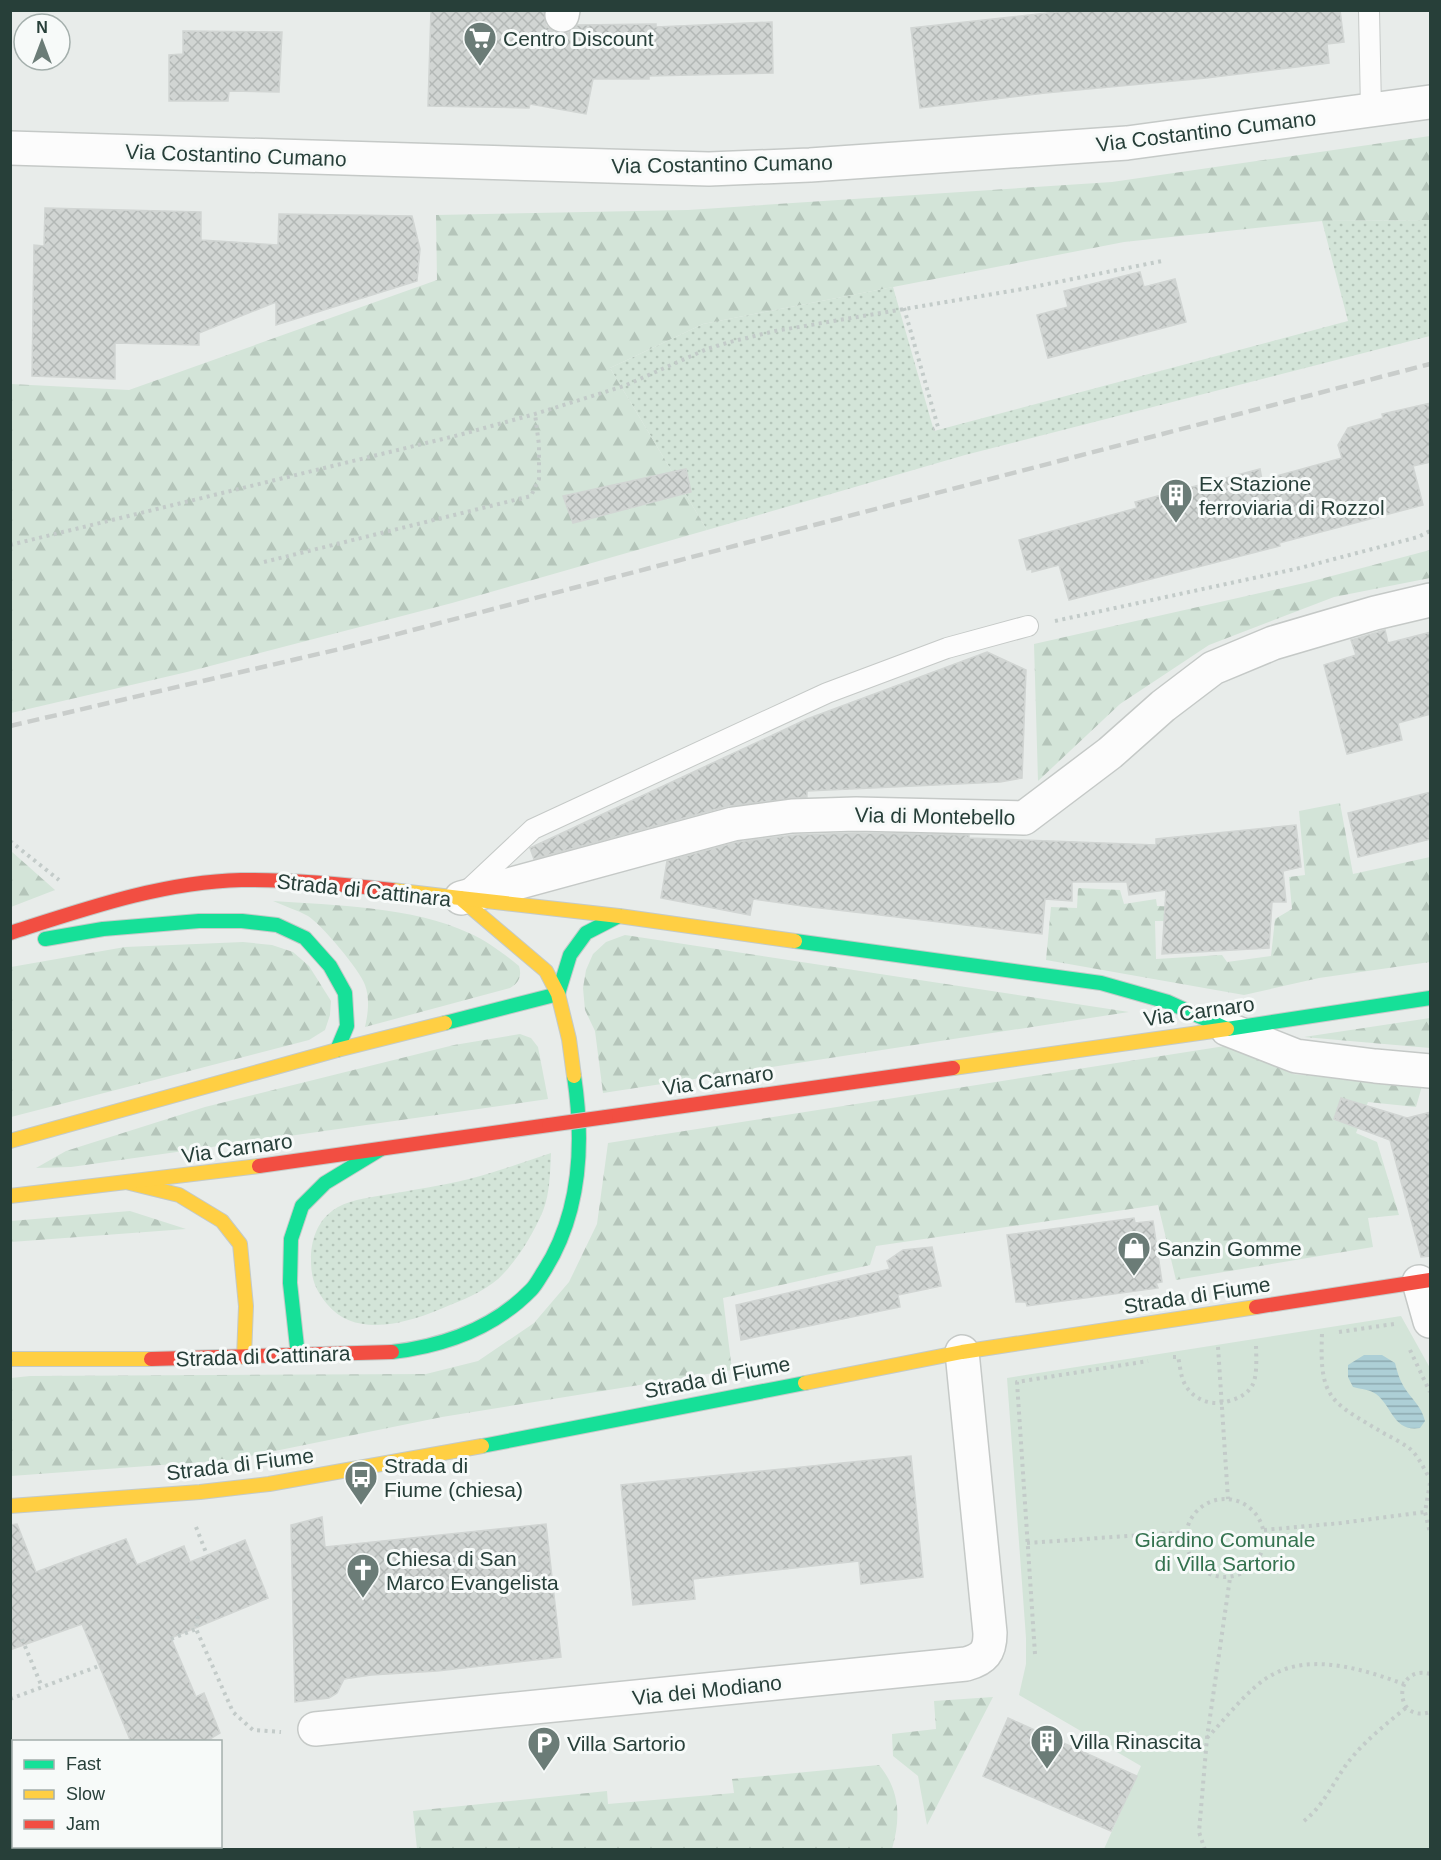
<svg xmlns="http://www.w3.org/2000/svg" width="1441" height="1860" font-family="Helvetica,sans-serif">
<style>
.grass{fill:url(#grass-dots)}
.forest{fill:url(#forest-firs)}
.park{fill:#d3e4d8}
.water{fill:url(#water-rules)}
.building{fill:url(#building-cross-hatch);stroke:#d1d5d3;stroke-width:1.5}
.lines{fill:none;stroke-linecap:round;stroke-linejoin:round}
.lane-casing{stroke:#c5c9c7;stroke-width:22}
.street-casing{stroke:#c5c9c7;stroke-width:36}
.fast-casing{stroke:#c4cac8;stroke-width:16}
.slow-casing{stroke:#c4cac8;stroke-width:16}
.jam-casing{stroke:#c4cac8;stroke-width:16}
.path{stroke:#c3cbc9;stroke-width:4;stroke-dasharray:3 4.5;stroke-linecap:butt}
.lane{stroke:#fcfcfc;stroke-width:20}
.street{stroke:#fcfcfc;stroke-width:33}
.fast{stroke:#16e098;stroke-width:14}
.slow{stroke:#ffcf43;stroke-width:14}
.jam{stroke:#f24e42;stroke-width:14}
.rail{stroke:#c9cdcb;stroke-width:4.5;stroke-dasharray:12 6;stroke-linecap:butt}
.jam-bridge-casing{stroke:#c4cac9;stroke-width:16;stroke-linecap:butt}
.jam-bridge{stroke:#f24e42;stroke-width:14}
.labels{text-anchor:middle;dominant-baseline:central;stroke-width:6;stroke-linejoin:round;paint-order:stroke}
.poi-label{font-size:21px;fill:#273f39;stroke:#f7faf9;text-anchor:start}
.street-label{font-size:21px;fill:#273f39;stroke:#f7faf9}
.park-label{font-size:21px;fill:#34724f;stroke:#f7faf9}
</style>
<defs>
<pattern id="grass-dots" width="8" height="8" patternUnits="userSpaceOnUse" patternTransform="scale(1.5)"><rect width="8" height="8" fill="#d3e4d8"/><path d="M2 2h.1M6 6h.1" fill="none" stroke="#b5c5ba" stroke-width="1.8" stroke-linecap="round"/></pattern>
<pattern id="forest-firs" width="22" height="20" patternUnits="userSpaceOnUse" patternTransform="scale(1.5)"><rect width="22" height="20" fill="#d3e4d8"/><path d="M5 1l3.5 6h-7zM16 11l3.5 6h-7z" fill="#b5c5ba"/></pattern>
<pattern id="water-rules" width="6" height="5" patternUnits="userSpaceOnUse" patternTransform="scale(1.5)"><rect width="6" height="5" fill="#adcfd6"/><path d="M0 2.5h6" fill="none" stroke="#8da9af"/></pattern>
<pattern id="building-cross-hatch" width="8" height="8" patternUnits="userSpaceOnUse" patternTransform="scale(1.5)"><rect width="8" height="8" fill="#d1d5d3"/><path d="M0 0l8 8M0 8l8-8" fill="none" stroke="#b3b8b6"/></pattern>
</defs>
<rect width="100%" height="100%" fill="#e8ecea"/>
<!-- grass -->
<g class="grass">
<path d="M1430,220V336L965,455L707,530L610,368L703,324L893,287L934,431L1348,321L1322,221Z"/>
<path d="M551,1153C550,1172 550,1193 543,1211C534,1232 520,1256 504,1273C491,1288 468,1298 450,1305C414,1321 357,1341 327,1304C315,1289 311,1279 311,1259C311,1241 317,1222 332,1211C346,1200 367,1198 384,1195C412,1190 441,1186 469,1179C497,1172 524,1162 551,1153Z"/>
</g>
<!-- forest -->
<g class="forest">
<path d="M1430,136V220L1322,221L1124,242L703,324L610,368L707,530L452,603L187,672L11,713V384L129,390L437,280L436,215L688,210L1112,182Z"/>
<path d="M1430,550V578L1334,597L1209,645L1120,704L1038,781L1034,644L1309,582Z"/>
<path d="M1340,803L1353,874L1430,857V962L1319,978L1244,995L1046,960L1051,907L1077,908L1078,888L1120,890L1124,904L1156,899L1157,906L1198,908L1199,921H1155L1156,959L1222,955L1227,962L1271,956L1275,919L1292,909L1289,877L1305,875L1299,811Z"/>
<path d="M11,851L55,890L11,907Z"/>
<path d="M273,901C333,905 414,907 469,933C487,941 503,953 519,966C522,976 519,983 510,988L365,1027C368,1014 370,998 365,985C360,970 321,924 308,916C297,910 284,906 273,901Z"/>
<path d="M625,935L1129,1012L603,1093L595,1031L585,1010L583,988L586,970L593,954L606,942Z"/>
<path d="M243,942L272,945L293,952L309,966L331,1001L330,1015L325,1030L309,1040L11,1117V967L125,947Z"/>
<path d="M1430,1018V1048L1304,1037Z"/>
<path d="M520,1034L531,1038L538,1047L548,1099L71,1167L36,1168L66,1151L205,1107L454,1045Z"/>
<path d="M1225,1046L1293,1074L1422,1086L1416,1107L1368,1102L1356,1133L1377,1142L1399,1215L1368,1218L1373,1247L1176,1280L1158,1205L876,1246L870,1265L723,1298L732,1370L442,1417L230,1460L11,1476V1378L30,1376L426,1374L478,1361L534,1323L569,1282L597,1224L608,1143Z"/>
<path d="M130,1211L186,1229L11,1242V1221Z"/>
<path d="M993,1697L927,1825L918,1776L893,1756L892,1734L936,1729L934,1701Z"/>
<path d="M879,1765C900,1790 901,1818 892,1849H417L413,1811L607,1791L608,1804L734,1793L732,1779Z"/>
</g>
<!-- park -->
<path class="park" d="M1401,1316L1430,1368V1849H1104L1141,1766L1019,1695L1026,1664V1638L1007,1378Z"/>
<!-- water -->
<path class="water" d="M1364,1355H1382L1395,1363C1397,1371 1399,1379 1404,1387C1412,1400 1421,1405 1425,1421L1420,1428C1393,1432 1393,1407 1376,1394C1371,1390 1361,1389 1353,1387L1348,1377V1365Z"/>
<!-- building -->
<g class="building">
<path d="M431,10H544L546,26L559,33H569L577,25L656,24V27L772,22L773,73L649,76V79H593L586,114L530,104L529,108L428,106Z"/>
<path d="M1074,10H1340L1344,42L1327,44L1329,63L1206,78L1045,93L920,108L911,28Z"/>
<path d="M183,31L282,32L279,92L229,91L228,101H169V55L183,54Z"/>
<path d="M45,208L201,212V240L278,245L279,214L412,216L420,249L417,281L276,325V302L199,333V345L115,343V379L32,376L34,245L44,246Z"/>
<path d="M1140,272L1144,287L1175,279L1186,322L1048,358L1037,315L1068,307L1064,291Z"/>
<path d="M1431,403V462L1413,466L1423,505L1279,543L1280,546L1069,600L1059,565L1032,572V569L1027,570L1019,540L1137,508L1135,502L1260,469L1262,480L1342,458L1338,445L1348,428L1383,418L1382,414Z"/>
<path d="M686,469L691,492L573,523L563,496Z"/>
<path d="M1385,630L1388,643L1431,632V714L1398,723L1402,740L1347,754L1324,665L1356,655L1351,640Z"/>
<path d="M987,652L1026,670L1022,778L1000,782L807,791V797L728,806L534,859L530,848L807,719Z"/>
<path d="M1431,792V839L1358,857L1348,813Z"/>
<path d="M1296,825L1301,867L1283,871L1286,902H1272L1269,948L1162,954L1166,890L1129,895L1127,882H1072V901L1045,899L1042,934L803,906L753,899L750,915L661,898L667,861L737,842L794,835L856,833L969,835V838L1156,845V839Z"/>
<path d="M1341,1098L1407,1118L1431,1112V1256L1421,1257L1390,1140L1334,1119Z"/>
<path d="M1134,1218L1135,1223L1153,1221L1162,1282L1156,1283L1158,1288L1027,1306L1026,1302H1016L1007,1235Z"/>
<path d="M932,1247L941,1286L898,1295L900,1307L741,1340L736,1305L890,1269L887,1261L903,1250Z"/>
<path d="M911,1456L923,1577L861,1584L859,1561L693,1579L695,1599L633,1605L621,1485Z"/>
<path d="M322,1517L325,1547L546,1524L561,1657L437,1671L371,1675L344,1679L337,1693L329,1698L295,1702L291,1525Z"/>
<path d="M17,1524L36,1572L126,1539L137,1565L184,1546L190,1562L245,1540L268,1598L171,1638L196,1697L204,1693L220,1733L205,1742H131L82,1624L10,1650V1525Z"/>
<path d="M1008,1718L1137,1776L1111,1831L983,1776Z"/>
</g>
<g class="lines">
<!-- lane casing -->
<g class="lane-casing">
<g id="lane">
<path d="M1369,10L1371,110"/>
<path d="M466,892L533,829L827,693L947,648L1028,626"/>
</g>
</g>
<!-- street casing -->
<g class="street-casing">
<g id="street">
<path d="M562,15L563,10"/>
<path d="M10,148L709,169L810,165L1127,143L1430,102"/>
<path d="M461,898L733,824L792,816L856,814L1024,818L1110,753L1163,706L1213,668L1273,643L1375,613L1430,600"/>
<path d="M1227,1029L1296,1056L1375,1066L1430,1071"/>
<path d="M1419,1282L1430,1321"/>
<path d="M315,1729L966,1664C984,1659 990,1652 990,1633L962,1352"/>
</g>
</g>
<!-- fast casing -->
<g class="fast-casing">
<g id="fast">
<path d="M45,939L103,929L199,921H242L277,925L305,938L330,966L345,993L347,1026L337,1050"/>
<path d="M795,941L1101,983L1168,1002L1227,1029"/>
<path d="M445,1023L558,994L570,955L586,933L619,916"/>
<path d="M1227,1029L1430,998"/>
<path d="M392,1352C443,1346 494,1328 531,1290C536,1285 540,1277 544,1271C581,1213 584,1142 574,1076"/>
<path d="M298,1356L290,1283L291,1239L302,1206L325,1183L381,1149"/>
<path d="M482,1446L805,1383"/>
</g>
</g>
<!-- slow casing -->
<g class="slow-casing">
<g id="slow">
<path d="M392,890L460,898L546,971L558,994L569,1039L574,1076"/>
<path d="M460,898L619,916L795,941"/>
<path d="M953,1068L1227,1029"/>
<path d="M10,1141L337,1050L445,1023"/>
<path d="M130,1183L179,1195L222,1221L240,1244L246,1306L244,1357"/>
<path d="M10,1196L259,1166"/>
<path d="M10,1359H151"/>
<path d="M805,1383L962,1352L1256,1307"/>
<path d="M10,1506L200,1492L269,1484L482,1446"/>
</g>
</g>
<!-- jam casing -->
<g class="jam-casing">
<g id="jam">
<path d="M10,933C85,909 162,882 241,880C292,879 342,884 392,890"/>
<path d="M606,1117L953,1068"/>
<path d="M259,1166L549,1125"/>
<path d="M1256,1307L1430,1280"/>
<path d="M151,1359L392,1352"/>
</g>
</g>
<!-- path -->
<g class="path">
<path d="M904,308L938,427L933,429"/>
<path d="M10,545L459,435L535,414L624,386L707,349L730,342L775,331L1023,289L1162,261"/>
<path d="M264,562L531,496L539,479V445L535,414"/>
<path d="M1055,621L1300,568L1418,537L1430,531"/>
<path d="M10,841L59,880"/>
<path d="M1339,1332L1394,1324"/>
<path d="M1322,1334C1319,1401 1332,1402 1385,1434C1393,1438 1402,1443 1409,1448C1418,1455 1424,1469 1430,1479"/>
<path d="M1218,1347L1228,1499"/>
<path d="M1410,1350L1430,1392"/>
<path d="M1173,1357H1178C1180,1364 1180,1372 1183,1380C1190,1399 1211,1407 1229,1401C1239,1398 1246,1395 1252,1386C1258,1375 1256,1356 1256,1344L1258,1343"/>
<path d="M1430,1483L1425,1512L1430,1533"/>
<circle cx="1225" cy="1538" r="39"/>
<path d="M196,1527L207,1555"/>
<path d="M1264,1530L1341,1523L1425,1512"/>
<path d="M1027,1543L1186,1532"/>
<path d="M198,1616L196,1629L233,1712L253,1730L281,1732"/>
<path d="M22,1639L42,1687"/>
<path d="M171,1639L196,1629"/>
<path d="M1035,1654L1017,1382L1148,1361"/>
<path d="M1430,1674C1393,1664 1393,1724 1430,1712"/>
<path d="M10,1699L99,1666"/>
<path d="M1207,1738C1223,1721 1238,1702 1255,1687C1298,1648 1356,1667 1404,1684"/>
<path d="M1304,1821C1323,1806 1332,1785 1346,1765C1362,1743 1386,1724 1407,1707"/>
<path d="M1205,1850L1199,1832L1207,1738L1230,1578"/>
</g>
<!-- lane -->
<use href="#lane" class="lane"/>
<!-- street -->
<use href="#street" class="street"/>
<!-- fast -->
<use href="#fast" class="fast"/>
<!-- slow -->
<use href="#slow" class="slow"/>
<!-- jam -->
<use href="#jam" class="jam"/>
<!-- rail -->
<path class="rail" d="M10,726L344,648L1430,364"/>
<!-- jam-bridge casing -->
<g class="jam-bridge-casing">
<path id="jam-bridge" d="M549,1125L606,1117"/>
</g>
<!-- jam-bridge -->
<use href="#jam-bridge" class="jam-bridge"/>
</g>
<!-- icons -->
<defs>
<g id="supermarket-pin" transform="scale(1.725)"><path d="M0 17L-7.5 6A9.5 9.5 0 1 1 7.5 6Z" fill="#6b7c77" stroke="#f7faf9"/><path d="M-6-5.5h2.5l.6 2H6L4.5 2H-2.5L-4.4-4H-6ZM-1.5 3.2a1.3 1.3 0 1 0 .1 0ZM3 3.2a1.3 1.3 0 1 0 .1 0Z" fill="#fff"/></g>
<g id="building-pin" transform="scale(1.725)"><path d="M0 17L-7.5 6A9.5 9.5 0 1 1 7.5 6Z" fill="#6b7c77" stroke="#f7faf9"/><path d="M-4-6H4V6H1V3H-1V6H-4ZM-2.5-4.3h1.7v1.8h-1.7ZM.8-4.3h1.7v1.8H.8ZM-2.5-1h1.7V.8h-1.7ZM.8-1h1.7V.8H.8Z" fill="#fff"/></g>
<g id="shop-pin" transform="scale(1.725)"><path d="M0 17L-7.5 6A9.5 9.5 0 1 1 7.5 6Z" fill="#6b7c77" stroke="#f7faf9"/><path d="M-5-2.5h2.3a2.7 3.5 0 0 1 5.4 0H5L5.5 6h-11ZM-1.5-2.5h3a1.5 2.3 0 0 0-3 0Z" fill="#fff"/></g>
<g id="bus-pin" transform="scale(1.725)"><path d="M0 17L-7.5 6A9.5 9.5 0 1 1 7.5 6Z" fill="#6b7c77" stroke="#f7faf9"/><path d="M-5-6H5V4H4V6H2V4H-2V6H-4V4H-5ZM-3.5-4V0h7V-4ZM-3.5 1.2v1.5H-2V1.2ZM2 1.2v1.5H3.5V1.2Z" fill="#fff"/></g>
<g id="church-pin" transform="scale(1.725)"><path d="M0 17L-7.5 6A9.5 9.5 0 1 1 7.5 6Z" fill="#6b7c77" stroke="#f7faf9"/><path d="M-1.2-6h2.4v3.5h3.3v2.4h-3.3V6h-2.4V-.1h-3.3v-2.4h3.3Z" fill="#fff"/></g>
<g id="parking-pin" transform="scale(1.725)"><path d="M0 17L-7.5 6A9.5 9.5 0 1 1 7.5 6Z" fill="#6b7c77" stroke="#f7faf9"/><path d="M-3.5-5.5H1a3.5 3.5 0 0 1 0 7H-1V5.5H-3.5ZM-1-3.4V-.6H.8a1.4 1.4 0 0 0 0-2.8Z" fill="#fff"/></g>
</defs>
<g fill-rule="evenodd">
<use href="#supermarket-pin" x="480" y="38"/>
<use href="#building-pin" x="1176" y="495"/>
<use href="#shop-pin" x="1134" y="1248"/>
<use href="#bus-pin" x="361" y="1477"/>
<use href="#church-pin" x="363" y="1570"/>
<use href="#building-pin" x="1047" y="1741"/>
<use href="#parking-pin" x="544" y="1743"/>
</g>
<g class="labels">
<!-- poi labels -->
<g class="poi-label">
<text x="503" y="38">Centro Discount</text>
<text x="1199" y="483">Ex Stazione<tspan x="1199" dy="24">ferroviaria di Rozzol</tspan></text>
<text x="1157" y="1248">Sanzin Gomme</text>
<text x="384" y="1465">Strada di<tspan x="384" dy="24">Fiume (chiesa)</tspan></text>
<text x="386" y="1558">Chiesa di San<tspan x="386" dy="24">Marco Evangelista</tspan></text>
<text x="1070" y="1741">Villa Rinascita</text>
<text x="567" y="1743">Villa Sartorio</text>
</g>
<!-- street labels -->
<g class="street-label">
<text transform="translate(1206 131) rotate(-7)">Via Costantino Cumano</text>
<text transform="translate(236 155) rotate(2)">Via Costantino Cumano</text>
<text transform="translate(722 164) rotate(-1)">Via Costantino Cumano</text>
<text transform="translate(935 816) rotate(1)">Via di Montebello</text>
<text transform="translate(364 890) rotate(6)">Strada di Cattinara</text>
<text transform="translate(1199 1011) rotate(-8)">Via Carnaro</text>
<text transform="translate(718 1080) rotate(-8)">Via Carnaro</text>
<text transform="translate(237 1148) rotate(-8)">Via Carnaro</text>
<text transform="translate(1197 1295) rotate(-9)">Strada di Fiume</text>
<text transform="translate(263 1356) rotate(-2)">Strada di Cattinara</text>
<text transform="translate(717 1377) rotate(-11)">Strada di Fiume</text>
<text transform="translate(240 1464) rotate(-7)">Strada di Fiume</text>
<text transform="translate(707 1690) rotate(-6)">Via dei Modiano</text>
</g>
<!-- park labels -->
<g class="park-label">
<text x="1225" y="1539">Giardino Comunale<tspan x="1225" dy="24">di Villa Sartorio</tspan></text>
</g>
</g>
<!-- border -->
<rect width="1441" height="1860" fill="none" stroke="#273f39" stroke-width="24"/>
<!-- legend -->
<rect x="12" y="1740" width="210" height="108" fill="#f7faf9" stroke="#a4afac" stroke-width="1.5"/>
<rect x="24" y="1760" width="30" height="9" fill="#16e098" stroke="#a4afac" stroke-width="1.5"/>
<text x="66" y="1770" font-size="18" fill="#273f39">Fast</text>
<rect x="24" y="1790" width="30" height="9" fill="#ffcf43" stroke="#a4afac" stroke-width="1.5"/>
<text x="66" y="1800" font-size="18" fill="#273f39">Slow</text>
<rect x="24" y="1820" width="30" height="9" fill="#f24e42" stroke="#a4afac" stroke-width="1.5"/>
<text x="66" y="1830" font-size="18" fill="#273f39">Jam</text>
<!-- north arrow -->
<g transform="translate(42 42)"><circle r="28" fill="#f7faf9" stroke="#a4afac" stroke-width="1.5"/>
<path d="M0-4.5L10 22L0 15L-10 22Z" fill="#6b7c77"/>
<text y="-9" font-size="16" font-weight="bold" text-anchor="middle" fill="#273f39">N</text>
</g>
</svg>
